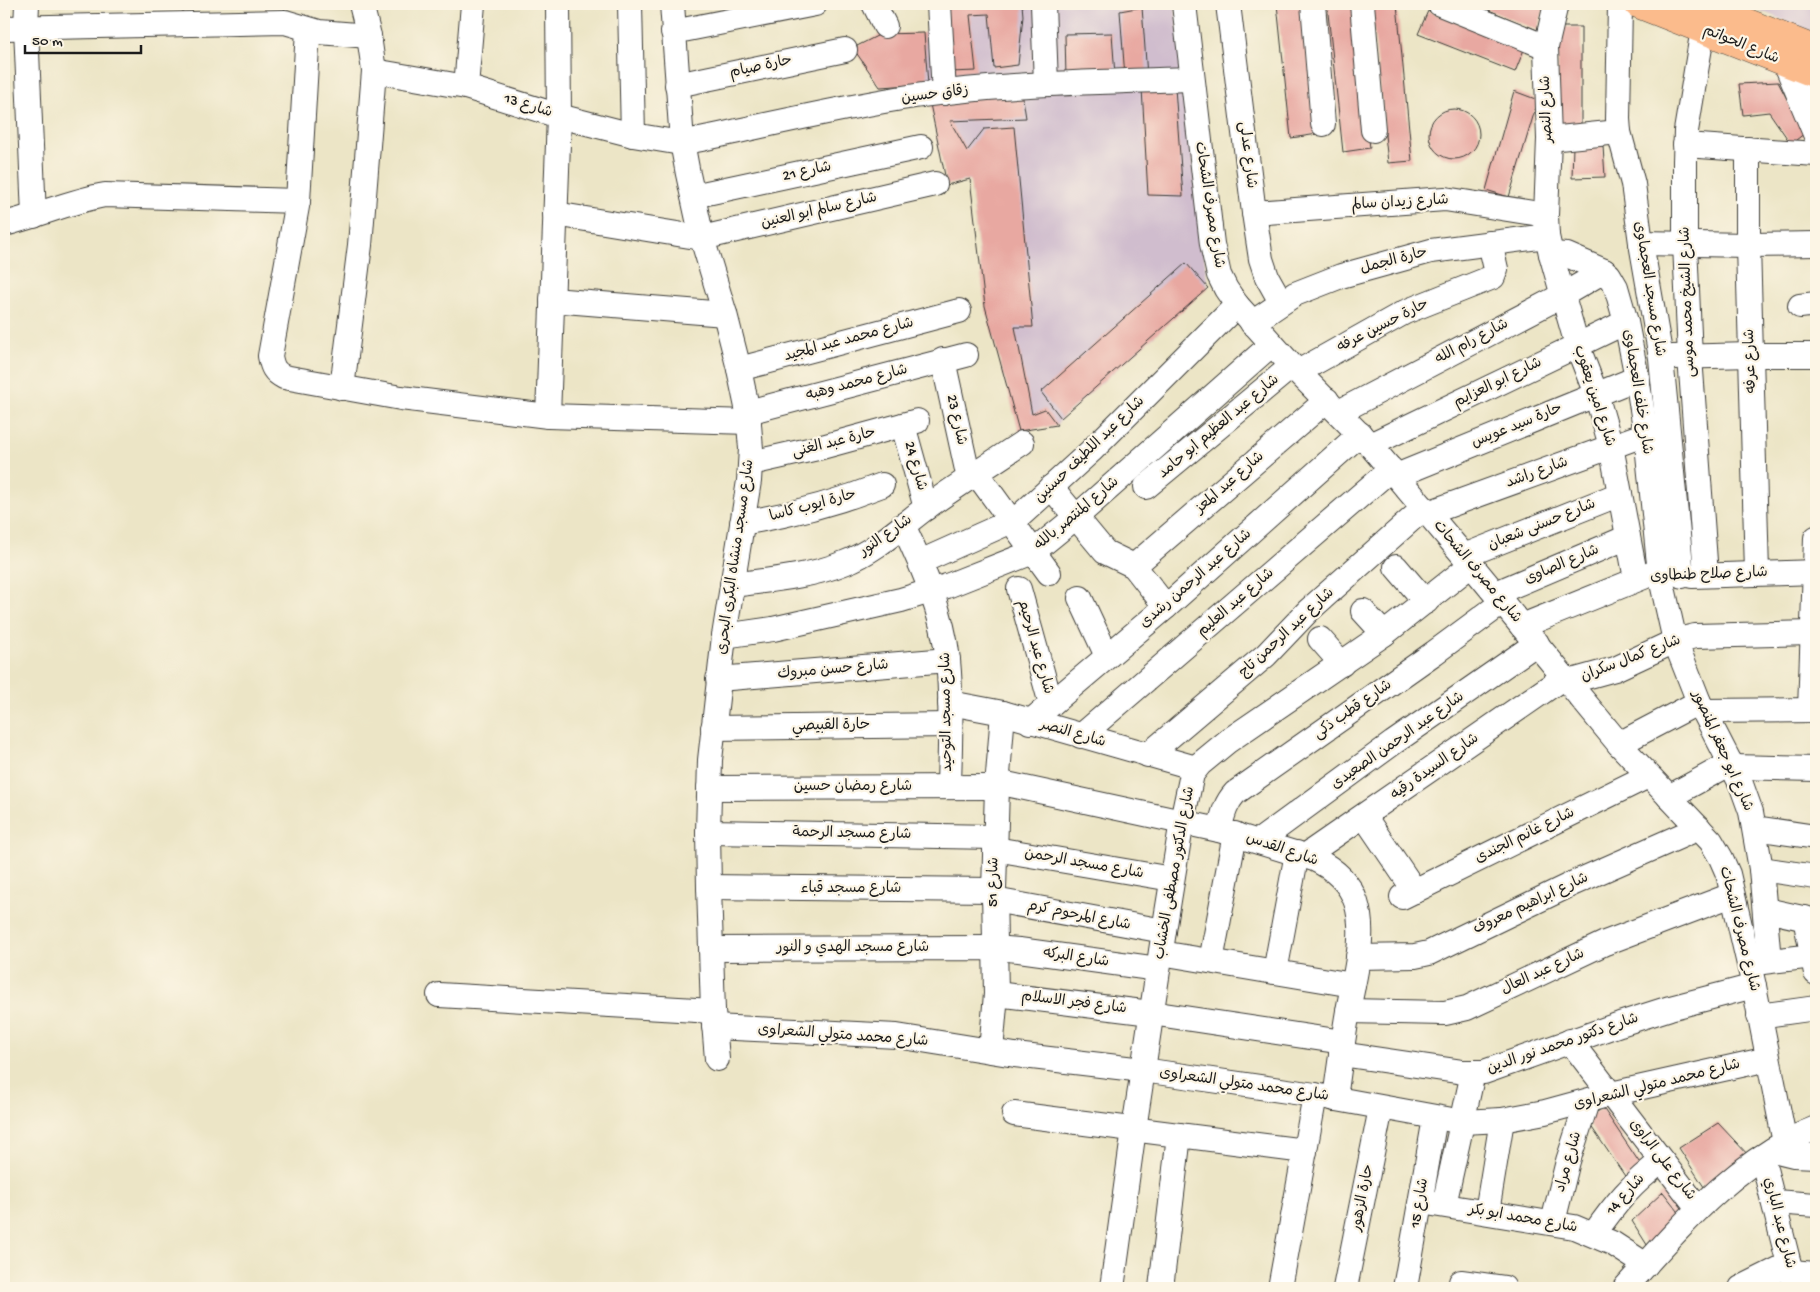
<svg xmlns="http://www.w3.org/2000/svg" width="1820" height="1292" font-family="'Gochi Hand','Playpen Sans Arabic',sans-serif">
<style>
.industrial{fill:#d0bdce}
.building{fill:#e8a8a1}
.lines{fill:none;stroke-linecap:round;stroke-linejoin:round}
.minor-casing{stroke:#3b3a36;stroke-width:26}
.major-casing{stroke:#3b3a36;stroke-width:29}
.minor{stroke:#fff;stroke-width:24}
.major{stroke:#fbbb8c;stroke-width:28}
.labels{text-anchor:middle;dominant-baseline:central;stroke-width:4.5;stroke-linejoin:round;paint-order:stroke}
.street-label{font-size:15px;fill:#1c1c1c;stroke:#fcf5e5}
</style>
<rect width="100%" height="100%" fill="#fcf5e5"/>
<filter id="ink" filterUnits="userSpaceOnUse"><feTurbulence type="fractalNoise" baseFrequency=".02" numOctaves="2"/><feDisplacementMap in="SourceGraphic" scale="10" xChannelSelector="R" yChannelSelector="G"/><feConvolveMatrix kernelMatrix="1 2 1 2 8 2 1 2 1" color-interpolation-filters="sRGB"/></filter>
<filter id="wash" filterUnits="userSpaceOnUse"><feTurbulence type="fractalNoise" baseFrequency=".0096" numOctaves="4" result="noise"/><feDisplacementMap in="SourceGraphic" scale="20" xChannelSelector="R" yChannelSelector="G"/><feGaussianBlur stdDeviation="1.12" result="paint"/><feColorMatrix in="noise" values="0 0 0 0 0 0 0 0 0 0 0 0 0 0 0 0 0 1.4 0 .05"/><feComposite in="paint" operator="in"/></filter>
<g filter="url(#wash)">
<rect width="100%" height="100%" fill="#ece5c6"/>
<!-- industrial -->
<g class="industrial">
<path d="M939,4H1175L1208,288L1062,418L1057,425L1019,431L985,306L970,180L947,185L928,84L924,33Z"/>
<path d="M1745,4H1816V34Z"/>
</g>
<g id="blocks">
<!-- building -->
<g class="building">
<path d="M943,4H1022L1023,16L1018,65L994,68L989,14L970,15L976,71L950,72Z"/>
<path d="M1277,4H1303L1318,134L1291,138Z"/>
<path d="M1327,4H1353L1370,148L1343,152Z"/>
<path d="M1371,4H1397L1412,161L1388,163Z"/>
<path d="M1474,4H1546L1537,30Z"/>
<path d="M1142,7L1147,76L1125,77L1120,11Z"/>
<path d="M1428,11L1525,47L1515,72L1418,34Z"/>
<path d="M1558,27H1581V126L1558,128Z"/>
<path d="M924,33L928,84L880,87L853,48L881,34Z"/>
<path d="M1112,33L1115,76L1066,78L1065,34Z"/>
<path d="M1778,82L1805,133L1791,144L1769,112L1743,115L1739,84Z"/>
<path d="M1142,88H1175L1183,196L1148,195Z"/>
<path d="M1514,91L1538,100L1509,197L1486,190Z"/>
<path d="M1022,92L1026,118L950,121L967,151L984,129L1014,127L1033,327H1015L1032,414L1045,409L1057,425L1019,431L985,306L970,179L947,185L930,104Z"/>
<circle cx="1454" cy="134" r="25"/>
<path d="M1573,146H1603L1605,177L1572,178Z"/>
<path d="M1186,263L1208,288L1061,418L1041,392Z"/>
<path d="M1603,1108L1645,1171L1629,1182L1586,1119Z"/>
<path d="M1718,1123L1751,1158L1704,1187L1679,1148Z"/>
<path d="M1663,1192L1682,1216L1649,1248L1632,1221Z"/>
</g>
</g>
</g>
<g filter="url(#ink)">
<use href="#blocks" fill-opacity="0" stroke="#3b3a36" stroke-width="1"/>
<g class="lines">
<!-- minor casing -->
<g class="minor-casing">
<g id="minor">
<path d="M27,4L26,28L34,216"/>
<path d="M630,4L633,135"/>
<path d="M672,4L682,142L688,174L702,238L725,314L739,369L748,412L751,449L749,481L724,636L710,760L708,832L709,887L713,1011L717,1059"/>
<path d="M874,4L885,26"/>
<path d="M939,4L944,93"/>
<path d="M1043,4L1046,84"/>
<path d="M1184,4L1212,244L1219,275L1226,289L1237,305L1292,366L1370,445L1464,556L1619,744L1711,841L1721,858L1728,874L1754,986L1785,1143"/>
<path d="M1228,4L1254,213L1261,259L1267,277L1281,302"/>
<path d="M1313,4L1323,124"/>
<path d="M1362,4L1373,130"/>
<path d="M1440,4L1546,47"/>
<path d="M1556,4L1546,47L1549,139L1546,215L1547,236L1551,254L1577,345L1596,394L1611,446L1636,579"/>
<path d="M1620,4L1618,119L1619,132L1633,184L1641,243L1661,358L1682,576"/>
<path d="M4,28L285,22L319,32L369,36"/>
<path d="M1703,29L1686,131L1685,161V244L1690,357L1706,575"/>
<path d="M308,30L298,201L270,356C272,367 274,372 284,377L401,398L548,416L749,422"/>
<path d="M673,32L815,4"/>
<path d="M1785,62L1816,136"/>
<path d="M374,71L466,87L559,116L633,135L675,142L696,140C768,125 841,107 915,96C1007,83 1100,82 1192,79"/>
<path d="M677,85L845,50"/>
<path d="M466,87L473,4"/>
<path d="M1549,139L1619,132"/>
<path d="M1685,145L1816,154"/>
<path d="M1748,149V245L1757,573"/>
<path d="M693,196L921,147"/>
<path d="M1254,213L1445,199L1546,215"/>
<path d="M555,214L702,238L935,184"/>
<path d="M4,224C38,216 70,201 105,195L298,201"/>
<path d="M1641,243L1748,245L1816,244"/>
<path d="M1551,254L1567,255L1604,271L1609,275L1616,287L1626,322L1637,378L1646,434L1660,574L1675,641L1699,702L1741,784L1751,812L1761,869L1769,961"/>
<path d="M552,300L725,314"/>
<path d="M1800,306L1816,304"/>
<path d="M1252,323L1295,294L1341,276L1431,251L1547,236"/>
<path d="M1673,357L1751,355H1816"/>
<path d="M943,360L969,479"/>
<path d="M739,369L959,311"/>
<path d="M1298,372L1405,312L1493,277L1496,269L1490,243"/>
<path d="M342,388L360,245L374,71L369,36L361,4"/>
<path d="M748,412L966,355"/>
<path d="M1339,412L1563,295L1604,271"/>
<path d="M548,416L559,116L558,4"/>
<path d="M903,425L926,508"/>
<path d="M1370,445L1626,322"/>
<path d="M751,463L822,447L917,421"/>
<path d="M977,474L1049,573"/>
<path d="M1396,476L1637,378"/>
<path d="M1051,487L1105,552L1134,566L1166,607"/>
<path d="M1146,487L1292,366"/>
<path d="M1428,513L1646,434"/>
<path d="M742,523C790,515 836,503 882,485"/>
<path d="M903,525C923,568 943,613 948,660C952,702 950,744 949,786"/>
<path d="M1464,556L1620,494"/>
<path d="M920,562L1005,524L1022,514L1091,451L1237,305"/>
<path d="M1134,566L1327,400"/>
<path d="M1396,567L1426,602"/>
<path d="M1692,576L1815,572"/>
<path d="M732,585C770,580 809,577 844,563C876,551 900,527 927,507C958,485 990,464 1022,443"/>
<path d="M1019,589L1051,704"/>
<path d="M1496,593L1628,537"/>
<path d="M1080,598L1107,656"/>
<path d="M1363,611L1384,634"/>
<path d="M1522,626L1651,574"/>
<path d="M724,636L773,629L901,600L947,586L1033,552L1076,517L1272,344"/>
<path d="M1320,639L1342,664"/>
<path d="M718,679L948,660"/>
<path d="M1568,682L1615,669L1675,641L1695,636L1813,633"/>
<path d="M950,703L1003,713L1196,768"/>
<path d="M1810,710L1816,538"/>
<path d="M1703,711L1816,710"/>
<path d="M1030,722L1166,607L1360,434"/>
<path d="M713,728L950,725"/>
<path d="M1081,736L1391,469"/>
<path d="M1619,744L1699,702"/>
<path d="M1148,755L1266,655L1308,611L1424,508"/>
<path d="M1733,767L1816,769"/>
<path d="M997,782L1219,830L1314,859C1333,868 1349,881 1356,902C1367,936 1354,977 1348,1011C1343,1040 1339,1069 1335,1099"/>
<path d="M709,788L997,787"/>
<path d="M1669,797L1731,763"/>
<path d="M1364,816L1415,891"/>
<path d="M1755,828L1816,837"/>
<path d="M1219,830C1223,815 1225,804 1235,793L1434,653L1503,602"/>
<path d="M708,832L995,837"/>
<path d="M1259,841L1393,743L1537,643"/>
<path d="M995,849L1172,879"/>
<path d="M1305,856L1564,677"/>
<path d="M1761,869L1816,877"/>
<path d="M709,887L994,890"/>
<path d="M1402,897L1648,776"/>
<path d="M994,900L1164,931"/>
<path d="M1766,910L1816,921"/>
<path d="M1805,918L1816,973"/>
<path d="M712,949L994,948L1019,950L1158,969"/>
<path d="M1161,953L1353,985"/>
<path d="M1358,957L1415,956L1429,953L1574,883L1699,828"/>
<path d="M1211,961L1235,834"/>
<path d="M1755,963L1813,956"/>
<path d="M1275,972L1297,853"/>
<path d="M996,994L1151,1013L1343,1042"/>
<path d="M439,995L713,1011"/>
<path d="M1348,1011L1445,1013L1467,1008L1605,943L1732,895"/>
<path d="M1759,1016L1816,1008"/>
<path d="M714,1027L897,1036L1015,1055L1143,1070L1315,1095L1463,1122L1502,1120L1545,1112L1611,1094L1768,1059"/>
<path d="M1570,1041L1698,1208"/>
<path d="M991,1051L996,994L994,890L997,787L1003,713"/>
<path d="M1341,1054L1463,1072H1484L1620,1024L1670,1008L1754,986"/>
<path d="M1014,1114L1305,1151"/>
<path d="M1773,1150L1794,1155L1816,1156"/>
<path d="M1762,1157L1795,1288"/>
<path d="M1421,1202L1574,1227L1612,1243L1646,1265"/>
<path d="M1775,1202L1816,1205"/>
<path d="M1444,1205L1473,1073"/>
<path d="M1487,1212L1502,1120"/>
<path d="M1553,1222L1568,1161L1587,1102"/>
<path d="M1594,1234C1615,1204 1632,1183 1662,1161"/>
<path d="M1791,1272L1816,1274"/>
<path d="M1461,1282L1504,1288"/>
<path d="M1112,1288L1134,1129L1164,931L1182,821L1192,774L1200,764L1228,741L1384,634L1471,565"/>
<path d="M1161,1288L1179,1135"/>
<path d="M1280,1288L1315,1095"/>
<path d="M1345,1288L1381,1108"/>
<path d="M1405,1288L1435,1118"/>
<path d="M1625,1288C1681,1226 1737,1159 1816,1128"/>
<path d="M1741,1288L1789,1264"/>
</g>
</g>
<!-- major casing -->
<g class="major-casing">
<g id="major">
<path d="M1638,4L1816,74"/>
<path d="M1700,4L1816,50"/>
</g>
</g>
<!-- minor -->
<use href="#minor" class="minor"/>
<!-- major -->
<use href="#major" class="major"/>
</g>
</g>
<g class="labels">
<!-- street labels -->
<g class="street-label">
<text transform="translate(1741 45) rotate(22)">شارع الحواتم</text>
<text transform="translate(761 67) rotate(-12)">حارة صيام</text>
<text transform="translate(935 95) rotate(-7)">زقاق حسين</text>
<text transform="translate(528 106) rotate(18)">شارع 13</text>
<text transform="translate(1547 109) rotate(-92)">شارع النصر</text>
<text transform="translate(1247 155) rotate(83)">شارع عدلى</text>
<text transform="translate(807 172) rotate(-12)">شارع 21</text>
<text transform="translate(1400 203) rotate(-3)">شارع زيدان سالم</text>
<text transform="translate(1209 205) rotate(81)">شارع مصرف الشحات</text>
<text transform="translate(819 211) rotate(-13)">شارع سالم ابو العنين</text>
<text transform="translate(1394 261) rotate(-15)">حارة الجمل</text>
<text transform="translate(1649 289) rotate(81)">شارع مسجد العجماوى</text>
<text transform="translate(1688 302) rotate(-92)">شارع الشيخ محمد موسى</text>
<text transform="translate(1383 326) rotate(-27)">حارة حسين عرفه</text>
<text transform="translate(849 340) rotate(-15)">شارع محمد عبد المجيد</text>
<text transform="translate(1472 342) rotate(-28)">شارع رام الله</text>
<text transform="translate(1751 361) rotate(-92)">شارع عرفه</text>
<text transform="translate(857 383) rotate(-15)">شارع محمد وهبه</text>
<text transform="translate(1498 383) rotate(-26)">شارع ابو العزايم</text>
<text transform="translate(1637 392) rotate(81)">شارع خلف العجماوى</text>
<text transform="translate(1594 396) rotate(72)">شارع امين يعقوب</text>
<text transform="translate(956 420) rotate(78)">شارع 23</text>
<text transform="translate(1517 426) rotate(-22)">حارة سيد عويس</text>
<text transform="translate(1219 427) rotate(-40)">شارع عبد العظيم ابو حامد</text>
<text transform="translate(834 443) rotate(-14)">حارة عبد الغنى</text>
<text transform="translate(1090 450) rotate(-44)">شارع عبد اللطيف حسنين</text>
<text transform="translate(915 466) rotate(75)">شارع 24</text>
<text transform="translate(1537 473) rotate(-20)">شارع راشد</text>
<text transform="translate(1230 483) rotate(-41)">شارع عبد المعز</text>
<text transform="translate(813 506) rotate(-15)">حارة ايوب كاسا</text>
<text transform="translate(1077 514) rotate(-40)">شارع المنتصر بالله</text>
<text transform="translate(1542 525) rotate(-22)">شارع حسنى شعبان</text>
<text transform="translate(886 536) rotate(-35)">شارع النور</text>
<text transform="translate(736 557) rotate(-82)">شارع مسجد منشاه البكرى البحرى</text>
<text transform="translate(1562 565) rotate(-23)">شارع الصاوى</text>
<text transform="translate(1477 572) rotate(50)">شارع مصرف الشحات</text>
<text transform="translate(1709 575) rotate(-2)">شارع صلاح طنطاوى</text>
<text transform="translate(1196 579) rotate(-41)">شارع عبد الرحمن رشدى</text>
<text transform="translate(1236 603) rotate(-41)">شارع عبد العليم</text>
<text transform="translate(1287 633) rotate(-43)">شارع عبد الرحمن تاج</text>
<text transform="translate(1035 647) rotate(74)">شارع عبد الرحيم</text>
<text transform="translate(1631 659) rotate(-21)">شارع كمال سكران</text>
<text transform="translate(833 670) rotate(-5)">شارع حسن مبروك</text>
<text transform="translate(1353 710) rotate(-35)">شارع قطب ذكى</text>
<text transform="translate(947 712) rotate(-91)">شارع مسجد التوحيد</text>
<text transform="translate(831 726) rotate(-1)">حارة القبيصي</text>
<text transform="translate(1073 734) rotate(16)">شارع النصر</text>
<text transform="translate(1398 741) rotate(-35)">شارع عبد الرحمن الصعيدى</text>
<text transform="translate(1722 751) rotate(66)">شارع ابو جعفر المنصور</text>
<text transform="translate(1435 767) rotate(-35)">شارع السيدة رقيه</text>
<text x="853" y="787">شارع رمضان حسين</text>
<text transform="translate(852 834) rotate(1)">شارع مسجد الرحمة</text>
<text transform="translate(1525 836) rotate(-26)">شارع غانم الجندى</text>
<text transform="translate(1282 850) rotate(19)">شارع القدس</text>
<text transform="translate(1084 864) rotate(10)">شارع مسجد الرحمن</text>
<text transform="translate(1175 873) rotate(-80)">شارع الدكتور مصطفى الخشاب</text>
<text transform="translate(994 882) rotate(-89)">شارع 51</text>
<text x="851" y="889">شارع مسجد قباء</text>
<text transform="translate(1531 904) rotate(-25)">شارع ابراهيم معروف</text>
<text transform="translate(1079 916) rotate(11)">شارع المرحوم كرم</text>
<text transform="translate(1739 929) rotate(76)">شارع مصرف الشحات</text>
<text x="853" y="948">شارع مسجد الهدي و النور</text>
<text transform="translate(1076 958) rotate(8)">شارع البركه</text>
<text transform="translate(1543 972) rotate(-25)">شارع عبد العال</text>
<text transform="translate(1074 1003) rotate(7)">شارع فجر الاسلام</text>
<text transform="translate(843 1036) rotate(4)">شارع محمد متولي الشعراوى</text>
<text transform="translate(1563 1044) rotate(-19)">شارع دكتور محمد نور الدين</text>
<text transform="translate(1244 1085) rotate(8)">شارع محمد متولي الشعراوى</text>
<text transform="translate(1657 1085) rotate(-14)">شارع محمد متولي الشعراوى</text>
<text transform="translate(1662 1160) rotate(52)">شارع على الراوى</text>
<text transform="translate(1569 1162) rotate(-74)">شارع مراد</text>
<text transform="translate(1626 1195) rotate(-48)">شارع 14</text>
<text transform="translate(1363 1198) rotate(-79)">حارة الزهور</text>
<text transform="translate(1420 1203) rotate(-80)">شارع 15</text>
<text transform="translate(1523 1219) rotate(10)">شارع محمد ابو بكر</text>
<text transform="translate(1779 1223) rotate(76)">شارع عبد الباري</text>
</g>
</g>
<!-- margin -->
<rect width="1820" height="1292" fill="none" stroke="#fcf5e5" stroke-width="20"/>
<!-- scale -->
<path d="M25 45v8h116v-8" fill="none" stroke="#1c1c1c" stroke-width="2.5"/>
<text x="32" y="45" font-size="15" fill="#1c1c1c" stroke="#fcf5e5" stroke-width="4" paint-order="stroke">50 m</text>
</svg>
